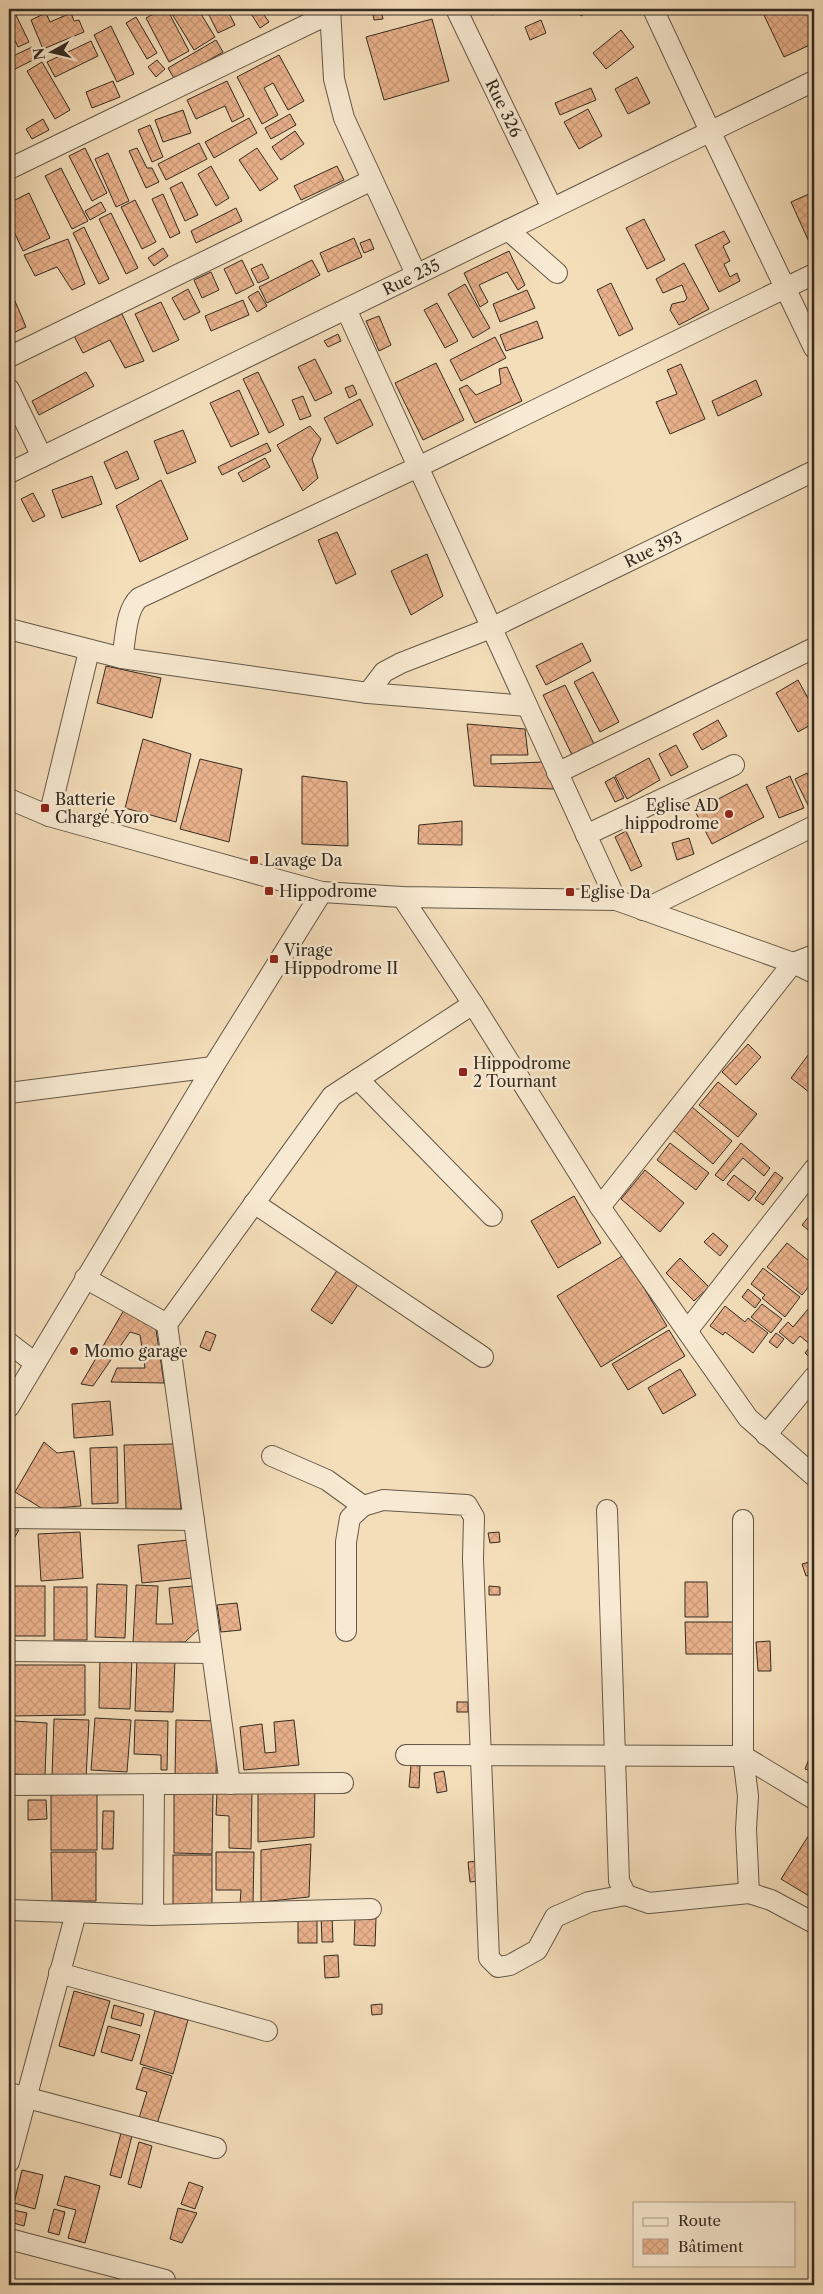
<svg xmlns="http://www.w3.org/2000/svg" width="823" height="2294" font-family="'Libre Caslon Text',serif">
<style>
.building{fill:url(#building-cross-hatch);stroke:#342b22}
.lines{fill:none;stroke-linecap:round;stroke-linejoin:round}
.minor-casing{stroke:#645848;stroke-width:22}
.minor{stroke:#f8ead2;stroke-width:20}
.poi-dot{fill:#8f2418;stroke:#f8ead2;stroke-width:2}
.labels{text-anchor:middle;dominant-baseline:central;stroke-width:5;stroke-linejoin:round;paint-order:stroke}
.street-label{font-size:16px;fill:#342b22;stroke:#f8ead2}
.poi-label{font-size:16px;fill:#342b22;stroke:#f8ead2;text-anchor:start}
</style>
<defs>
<pattern id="building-cross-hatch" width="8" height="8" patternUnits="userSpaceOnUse" patternTransform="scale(1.25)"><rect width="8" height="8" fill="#eab28c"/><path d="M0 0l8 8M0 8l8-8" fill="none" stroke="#c99978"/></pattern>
</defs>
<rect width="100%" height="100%" fill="#f4deba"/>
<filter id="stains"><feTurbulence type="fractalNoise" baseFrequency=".004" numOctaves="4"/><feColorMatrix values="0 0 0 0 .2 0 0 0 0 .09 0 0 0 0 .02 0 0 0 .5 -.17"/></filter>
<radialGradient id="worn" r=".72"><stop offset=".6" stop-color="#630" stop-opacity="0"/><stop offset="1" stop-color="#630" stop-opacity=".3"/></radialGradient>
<!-- building -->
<g class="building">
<path d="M9,9H13L29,42L18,47L9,28Z"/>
<path d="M163,9H167L189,51L169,62L146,18Z"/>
<path d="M169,9H198L215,37L194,50Z"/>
<path d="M206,9H227L235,25L218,33Z"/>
<path d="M248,9H260L269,22L260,28Z"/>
<path d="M372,9H381L383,19L374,20Z"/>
<path d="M490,9H511L492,15Z"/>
<path d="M577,9H593L581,16Z"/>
<path d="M761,9H814V43L784,57Z"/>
<path d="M46,13L50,22L71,13L74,21L79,20L84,32L43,49L31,20Z"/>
<path d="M136,17L157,53L147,59L126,23Z"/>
<path d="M432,19L449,81L384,100L366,37Z"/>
<path d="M541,20L546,33L530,40L525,27Z"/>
<path d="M111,26L134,74L117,82L94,35Z"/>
<path d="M621,30L634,47L606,69L593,53Z"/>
<path d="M216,40L223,52L175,80L168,68Z"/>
<path d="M91,41L98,56L55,77L47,62Z"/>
<path d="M32,47L37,58L9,72V58Z"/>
<path d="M279,55L304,101L288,110L273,83L264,88L278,115L262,124L237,77Z"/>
<path d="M157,60L165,69L156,77L148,67Z"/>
<path d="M42,62L70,110L55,119L27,71Z"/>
<path d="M637,77L650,103L628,114L615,89Z"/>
<path d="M113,81L120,97L92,108L86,92Z"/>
<path d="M227,81L244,116L232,122L225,106L196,119L187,100Z"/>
<path d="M591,88L596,100L560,115L555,103Z"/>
<path d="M588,109L602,136L579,149L564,122Z"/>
<path d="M183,110L191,133L163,142L155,120Z"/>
<path d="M290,114L296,125L271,139L265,128Z"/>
<path d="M249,118L257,133L214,158L205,142Z"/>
<path d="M43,119L49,130L32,139L26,129Z"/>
<path d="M150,125L163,157L152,162L138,130Z"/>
<path d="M295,131L304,144L281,160L272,147Z"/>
<path d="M199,143L207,159L166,180L158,164Z"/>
<path d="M85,148L107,193L92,201L69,156Z"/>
<path d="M137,148L147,168H152L159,182L146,188L129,151Z"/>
<path d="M257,148L278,179L260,191L239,160Z"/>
<path d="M108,153L129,201L116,207L95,159Z"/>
<path d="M211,166L229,198L216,206L198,174Z"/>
<path d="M337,166L344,180L301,200L294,186Z"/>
<path d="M61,168L88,221L72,229L45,176Z"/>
<path d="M182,182L198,215L185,221L170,188Z"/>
<path d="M29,193L50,238L23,251L9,221V203Z"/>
<path d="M811,193L814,200V242L810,244L791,202Z"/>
<path d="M163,194L180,233L170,238L152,199Z"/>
<path d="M135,200L156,242L142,249L121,207Z"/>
<path d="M101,202L106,211L90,220L85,211Z"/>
<path d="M236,208L242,221L196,243L191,231Z"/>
<path d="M111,213L138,268L126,274L99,219Z"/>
<path d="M644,219L665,260L647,269L626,228Z"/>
<path d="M84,227L109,279L99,284L73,233Z"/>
<path d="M724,231L730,242L723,246L730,261L724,264L730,277L737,273L740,281L719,292L695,245Z"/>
<path d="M354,238L362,257L328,272L320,253Z"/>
<path d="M68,239L85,284L72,290L57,267L35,276L24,255Z"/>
<path d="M370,239L374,249L364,253L360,243Z"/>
<path d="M163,248L168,256L154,266L148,258Z"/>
<path d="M509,251L525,285L518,290L507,272L479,285L488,302L480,307L464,273Z"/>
<path d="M242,260L254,285L236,294L224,269Z"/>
<path d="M312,260L320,275L267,303L259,287Z"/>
<path d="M684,263L709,309L679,325L670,310L672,304L685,301L687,298L682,285L663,293L656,279Z"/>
<path d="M262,264L269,278L258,283L251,269Z"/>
<path d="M211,272L219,290L202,298L194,280Z"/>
<path d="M611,283L633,329L619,336L597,290Z"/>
<path d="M465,284L490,328L473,338L448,294Z"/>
<path d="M9,287L26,327L9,335Z"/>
<path d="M188,289L200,312L184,320L172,298Z"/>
<path d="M527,290L535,308L500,322L493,304Z"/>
<path d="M258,291L267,306L257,312L248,297Z"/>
<path d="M243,300L249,315L211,331L205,316Z"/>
<path d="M161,302L179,340L153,352L135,314Z"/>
<path d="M437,303L458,341L445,348L424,310Z"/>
<path d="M122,314L144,361L125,368L110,340L83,353L74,336Z"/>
<path d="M379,316L391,345L379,351L366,321Z"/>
<path d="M537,321L543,338L506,351L500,335Z"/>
<path d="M338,334L341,341L328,347L324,341Z"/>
<path d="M495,337L506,358L461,381L450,360Z"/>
<path d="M315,359L332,393L315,401L298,367Z"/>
<path d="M436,363L464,420L423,440L395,383Z"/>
<path d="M681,364L705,419L670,434L656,402L677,394L667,370Z"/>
<path d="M507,367L522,401L475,423L459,389L467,385L476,395L501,384L499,369Z"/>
<path d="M86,372L94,386L39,415L32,401Z"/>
<path d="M258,372L284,425L269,433L243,379Z"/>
<path d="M756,380L762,395L718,416L712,401Z"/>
<path d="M353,385L357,394L349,398L345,388Z"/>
<path d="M239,390L259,434L231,447L210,403Z"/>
<path d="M303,396L311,416L300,420L292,400Z"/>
<path d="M360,399L373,425L337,444L324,418Z"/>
<path d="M310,426L321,439L312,459L318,478L303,491L277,445Z"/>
<path d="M183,430L196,462L167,474L154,441Z"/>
<path d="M267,443L271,451L222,475L218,467Z"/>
<path d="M127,451L139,479L116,489L104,462Z"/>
<path d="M265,458L270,467L243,482L238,473Z"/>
<path d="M92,476L102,504L62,518L52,490Z"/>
<path d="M161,480L188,539L140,562L116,506Z"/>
<path d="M33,493L45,516L33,522L21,499Z"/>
<path d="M337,532L356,574L336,584L318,540Z"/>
<path d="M427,554L443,596L411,615L391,571Z"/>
<path d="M582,643L591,661L546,685L536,666Z"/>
<path d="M106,666L161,678L152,718L97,703Z"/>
<path d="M593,672L619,722L600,732L574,682Z"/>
<path d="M798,680L814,709V723L798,732L776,693Z"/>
<path d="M565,685L594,744L572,755L543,695Z"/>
<path d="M718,720L727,736L702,750L693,734Z"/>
<path d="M467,724L525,729L528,755H491V764L544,762L554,789L474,786Z"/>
<path d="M814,736V750L809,739Z"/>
<path d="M143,739L191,754L176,822L125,808Z"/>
<path d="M676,745L688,767L671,776L659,754Z"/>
<path d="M649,758L660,780L627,799L615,776Z"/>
<path d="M200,759L242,769L229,842L180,829Z"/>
<path d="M807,773L814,789V805L809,807L795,779Z"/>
<path d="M302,776L347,782L348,846L302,844Z"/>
<path d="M790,776L804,808L779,818L766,787Z"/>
<path d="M614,777L624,798L615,802L605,782Z"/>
<path d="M747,784L764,817L712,844L695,811Z"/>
<path d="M462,821V845L418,844L419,825Z"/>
<path d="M626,831L642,866L631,871L615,837Z"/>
<path d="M689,838L694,854L677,860L672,843Z"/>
<path d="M748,1044L761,1057L736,1085L722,1072Z"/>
<path d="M814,1047V1096L791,1078Z"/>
<path d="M718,1082L757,1114L738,1137L699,1105Z"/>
<path d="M692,1107L732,1141L713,1164L673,1130Z"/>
<path d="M670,1143L709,1173L696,1190L657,1160Z"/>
<path d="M741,1143L770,1168L764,1176L743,1158L723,1181L715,1175Z"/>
<path d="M645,1170L684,1203L660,1232L621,1199Z"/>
<path d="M775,1172L783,1178L763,1205L755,1199Z"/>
<path d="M734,1175L756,1192L749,1201L727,1184Z"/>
<path d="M574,1196L601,1243L558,1268L531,1221Z"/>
<path d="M814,1210V1235L802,1225Z"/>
<path d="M713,1233L728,1246L720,1256L704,1242Z"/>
<path d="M787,1243L814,1265V1280L802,1295L767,1267Z"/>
<path d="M624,1255L667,1326L601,1367L557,1296Z"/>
<path d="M680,1258L709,1287L694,1301L666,1273Z"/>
<path d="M763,1268L800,1297L785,1317L762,1298L765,1295L751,1284Z"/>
<path d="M338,1269L359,1283L332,1324L311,1310Z"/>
<path d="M748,1289L761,1300L755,1308L742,1297Z"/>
<path d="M814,1298V1308L809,1304Z"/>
<path d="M762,1304L782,1319L771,1333L751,1317Z"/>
<path d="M725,1306L745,1322L748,1318L768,1333L753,1353L725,1332L723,1335L710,1326Z"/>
<path d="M808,1309L814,1314V1361L805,1353L811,1345L800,1336L793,1344L779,1332L788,1322L793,1327Z"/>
<path d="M124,1310L155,1323L164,1383L111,1382L117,1368H145L140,1335L130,1332L93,1386L81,1384Z"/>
<path d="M669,1330L685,1356L628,1390L612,1364Z"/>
<path d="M206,1331L216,1335L210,1351L200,1347Z"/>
<path d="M776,1333L784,1339L777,1348L769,1342Z"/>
<path d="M680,1369L696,1395L663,1414L648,1388Z"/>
<path d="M110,1401L113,1435L74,1438L72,1404Z"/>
<path d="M44,1442L57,1453L74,1451L81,1506L43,1509L15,1492Z"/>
<path d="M174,1444L181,1509H126L124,1445Z"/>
<path d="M117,1447L118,1503L92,1504L90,1448Z"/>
<path d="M9,1530H19L9,1547Z"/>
<path d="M80,1532L83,1578L41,1581L38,1534Z"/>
<path d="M499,1532L500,1542L490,1543L488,1533Z"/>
<path d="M189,1540L192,1578L142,1583L138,1545Z"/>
<path d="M813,1561L814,1574L806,1576L802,1564Z"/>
<path d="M685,1582H707L708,1617H685Z"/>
<path d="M97,1584L127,1585L125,1638L95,1637Z"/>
<path d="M136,1585L158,1586L156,1624H173L169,1588L194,1586L202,1626L185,1642L133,1643Z"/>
<rect x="11" y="1586" width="34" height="50"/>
<path d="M489,1586L500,1587V1595H489Z"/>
<rect x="54" y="1587" width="33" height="53"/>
<path d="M237,1603L241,1630L221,1632L217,1605Z"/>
<path d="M685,1622H741V1654H686Z"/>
<path d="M770,1641L771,1671H758L756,1642Z"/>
<path d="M100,1656H132L130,1709L99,1708Z"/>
<path d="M137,1658L175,1659L173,1712L135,1711Z"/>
<path d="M10,1665H85V1715L11,1716Z"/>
<rect x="457" y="1702" width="11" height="10"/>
<path d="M95,1718L131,1720L127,1772L91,1770Z"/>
<path d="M54,1719L89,1720L86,1779L52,1777Z"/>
<path d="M135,1720L168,1721L167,1770H161V1755L134,1754Z"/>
<path d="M176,1720L217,1721L216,1779L175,1778Z"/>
<path d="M294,1720L299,1765L244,1770L240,1727L262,1724L265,1753L276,1752L274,1722Z"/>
<path d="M13,1721L47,1723L45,1775L11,1774Z"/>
<path d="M809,1759L814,1761V1772L805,1769Z"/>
<path d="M411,1765L420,1766L419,1788L409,1787Z"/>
<path d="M444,1771L447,1791L437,1793L434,1773Z"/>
<path d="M315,1787L314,1837L258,1842V1791Z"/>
<rect x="51" y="1792" width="46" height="58"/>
<path d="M174,1792H213L212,1854L174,1853Z"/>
<path d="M217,1792H252L251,1849L229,1848V1816L216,1815Z"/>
<path d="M28,1800H46L47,1819L28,1820Z"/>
<path d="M103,1811H114L113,1849H102Z"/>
<path d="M814,1827V1899L781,1879Z"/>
<path d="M311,1844L309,1897L261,1902V1850Z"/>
<path d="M51,1852H96V1901H52Z"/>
<path d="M216,1852H254L253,1904H240L241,1890H216Z"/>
<rect x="173" y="1855" width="39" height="55"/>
<path d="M479,1861L481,1881L470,1882L468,1862Z"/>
<rect x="298" y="1915" width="19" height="28"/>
<path d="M321,1915H332L333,1942H322Z"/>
<path d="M355,1917L376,1918L375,1946L354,1945Z"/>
<path d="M338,1955L339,1977L325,1978L324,1956Z"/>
<path d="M74,1991L110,2001L94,2056L59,2046Z"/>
<path d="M382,2004V2014L372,2015L371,2005Z"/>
<path d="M114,2005L144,2014L141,2026L111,2018Z"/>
<path d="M155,2011L188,2020L173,2074L140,2064Z"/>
<path d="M108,2026L140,2035L132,2061L101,2052Z"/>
<path d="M143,2067L172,2076L157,2124L139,2118L147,2092L136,2089Z"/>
<path d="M121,2133L132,2136L121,2178L110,2175Z"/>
<path d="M139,2142L152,2146L141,2188L128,2184Z"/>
<path d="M22,2170L43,2175L35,2209L14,2203Z"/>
<path d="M65,2176L100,2186L85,2243L68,2238L76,2210L57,2205Z"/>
<path d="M189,2182L203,2187L195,2209L181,2204Z"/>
<path d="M178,2208L197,2213L182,2243L170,2239Z"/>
<path d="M54,2209L65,2212L59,2235L48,2232Z"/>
<path d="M13,2210L27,2213L24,2226L10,2222Z"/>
</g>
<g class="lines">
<!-- minor casing -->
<g class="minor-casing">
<g id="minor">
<path d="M330,9L334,79L344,118L416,274"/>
<path d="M456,9L552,208"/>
<path d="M653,9L710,131L814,348"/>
<path d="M9,169L331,13"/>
<path d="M508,230L557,273"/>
<path d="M346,309L616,900"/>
<path d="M9,357L372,180"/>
<path d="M9,389L42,457"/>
<path d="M9,473L814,81"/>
<path d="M9,629L122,658L368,693L527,706"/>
<path d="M122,658C126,640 125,611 139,598L418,467L814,274"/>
<path d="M368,693L384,672L401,663L491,628L814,471"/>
<path d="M557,773L814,648"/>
<path d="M9,799L49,816L322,892L402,897L616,900L793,963L814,973"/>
<path d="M49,816L89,651"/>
<path d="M586,835L734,765"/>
<path d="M402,897L473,1004L600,1207L748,1418L814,1476"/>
<path d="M643,910L814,826"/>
<path d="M358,1079L492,1216"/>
<path d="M9,1093L213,1067"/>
<path d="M254,1203L483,1357"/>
<path d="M600,1207L793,963L814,955"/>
<path d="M85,1278L167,1324"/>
<path d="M687,1331L814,1169"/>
<path d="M9,1343L35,1363"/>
<path d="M9,1407L213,1067L322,892"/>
<path d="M766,1435L814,1377"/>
<path d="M272,1456L327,1480L363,1506"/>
<path d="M607,1510L619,1881L626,1895L649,1903L749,1893"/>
<path d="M9,1518L194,1520"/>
<path d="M743,1520V1756L748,1796L746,1829L749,1893L771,1900L814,1923"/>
<path d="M346,1631V1542L350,1518L363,1506L383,1500L467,1505L474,1517L473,1559L489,1958L498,1967L510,1965L537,1950L555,1917L589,1902L626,1895"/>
<path d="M9,1651L212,1653"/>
<path d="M406,1755L743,1756L814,1799"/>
<path d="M230,1784L167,1324L332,1096L473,1004"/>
<path d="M9,1785L343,1783"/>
<path d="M9,1910L153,1915L371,1909"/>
<path d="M153,1915L154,1784"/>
<path d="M59,1973L267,2031"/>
<path d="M9,2093L216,2148"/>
<path d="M9,2162L76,1913"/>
<path d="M9,2239L165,2280"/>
</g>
</g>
<!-- minor -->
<use href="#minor" class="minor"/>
</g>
<!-- markers -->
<g class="poi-dot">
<rect x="40" y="803" width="10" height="10" rx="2.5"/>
<circle cx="729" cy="814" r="5"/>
<rect x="249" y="855" width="10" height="10" rx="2.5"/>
<rect x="264" y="886" width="10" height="10" rx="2.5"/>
<rect x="565" y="887" width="10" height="10" rx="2.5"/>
<rect x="269" y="954" width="10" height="10" rx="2.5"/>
<rect x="458" y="1067" width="10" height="10" rx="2.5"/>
<circle cx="74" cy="1351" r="5"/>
</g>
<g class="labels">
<!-- street labels -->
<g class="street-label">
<text transform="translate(504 108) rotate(64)">Rue 326</text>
<text transform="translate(411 277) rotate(-26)">Rue 235</text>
<text transform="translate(653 549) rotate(-26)">Rue 393</text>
</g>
<!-- poi labels -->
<g class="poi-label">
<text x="55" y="799">Batterie<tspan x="55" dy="18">Chargé Yoro</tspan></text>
<text x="719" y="805" text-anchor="end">Eglise AD<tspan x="719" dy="18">hippodrome</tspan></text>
<text x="264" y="860">Lavage Da</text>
<text x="279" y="891">Hippodrome</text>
<text x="580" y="892">Eglise Da</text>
<text x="284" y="950">Virage<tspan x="284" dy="18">Hippodrome II</tspan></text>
<text x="473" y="1063">Hippodrome<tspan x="473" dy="18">2 Tournant</tspan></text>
<text x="84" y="1351">Momo garage</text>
</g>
</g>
<!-- margin -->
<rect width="823" height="2294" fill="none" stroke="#f4deba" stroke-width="30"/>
<rect x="10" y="10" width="803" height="2274" fill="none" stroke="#342b22" stroke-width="2.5"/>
<rect x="15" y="15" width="793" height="2264" fill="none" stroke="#342b22"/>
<!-- legend -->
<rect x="633" y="2202" width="162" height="65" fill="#f8ead2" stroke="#aa9e8c"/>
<rect x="643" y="2218" width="25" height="8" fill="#f8ead2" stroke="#aa9e8c"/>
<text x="678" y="2226" font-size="15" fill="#342b22">Route</text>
<rect x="643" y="2239" width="25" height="15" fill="url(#building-cross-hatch)" stroke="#aa9e8c"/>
<text x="678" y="2252" font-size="15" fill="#342b22">Bâtiment</text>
<!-- north arrow -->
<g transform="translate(52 52) rotate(262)" stroke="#f8ead2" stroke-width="4" paint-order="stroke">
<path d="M0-4L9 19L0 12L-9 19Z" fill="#342b22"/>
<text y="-8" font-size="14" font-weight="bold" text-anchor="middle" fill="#342b22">N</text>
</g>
<rect width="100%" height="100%" filter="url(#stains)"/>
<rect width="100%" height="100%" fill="url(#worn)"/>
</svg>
